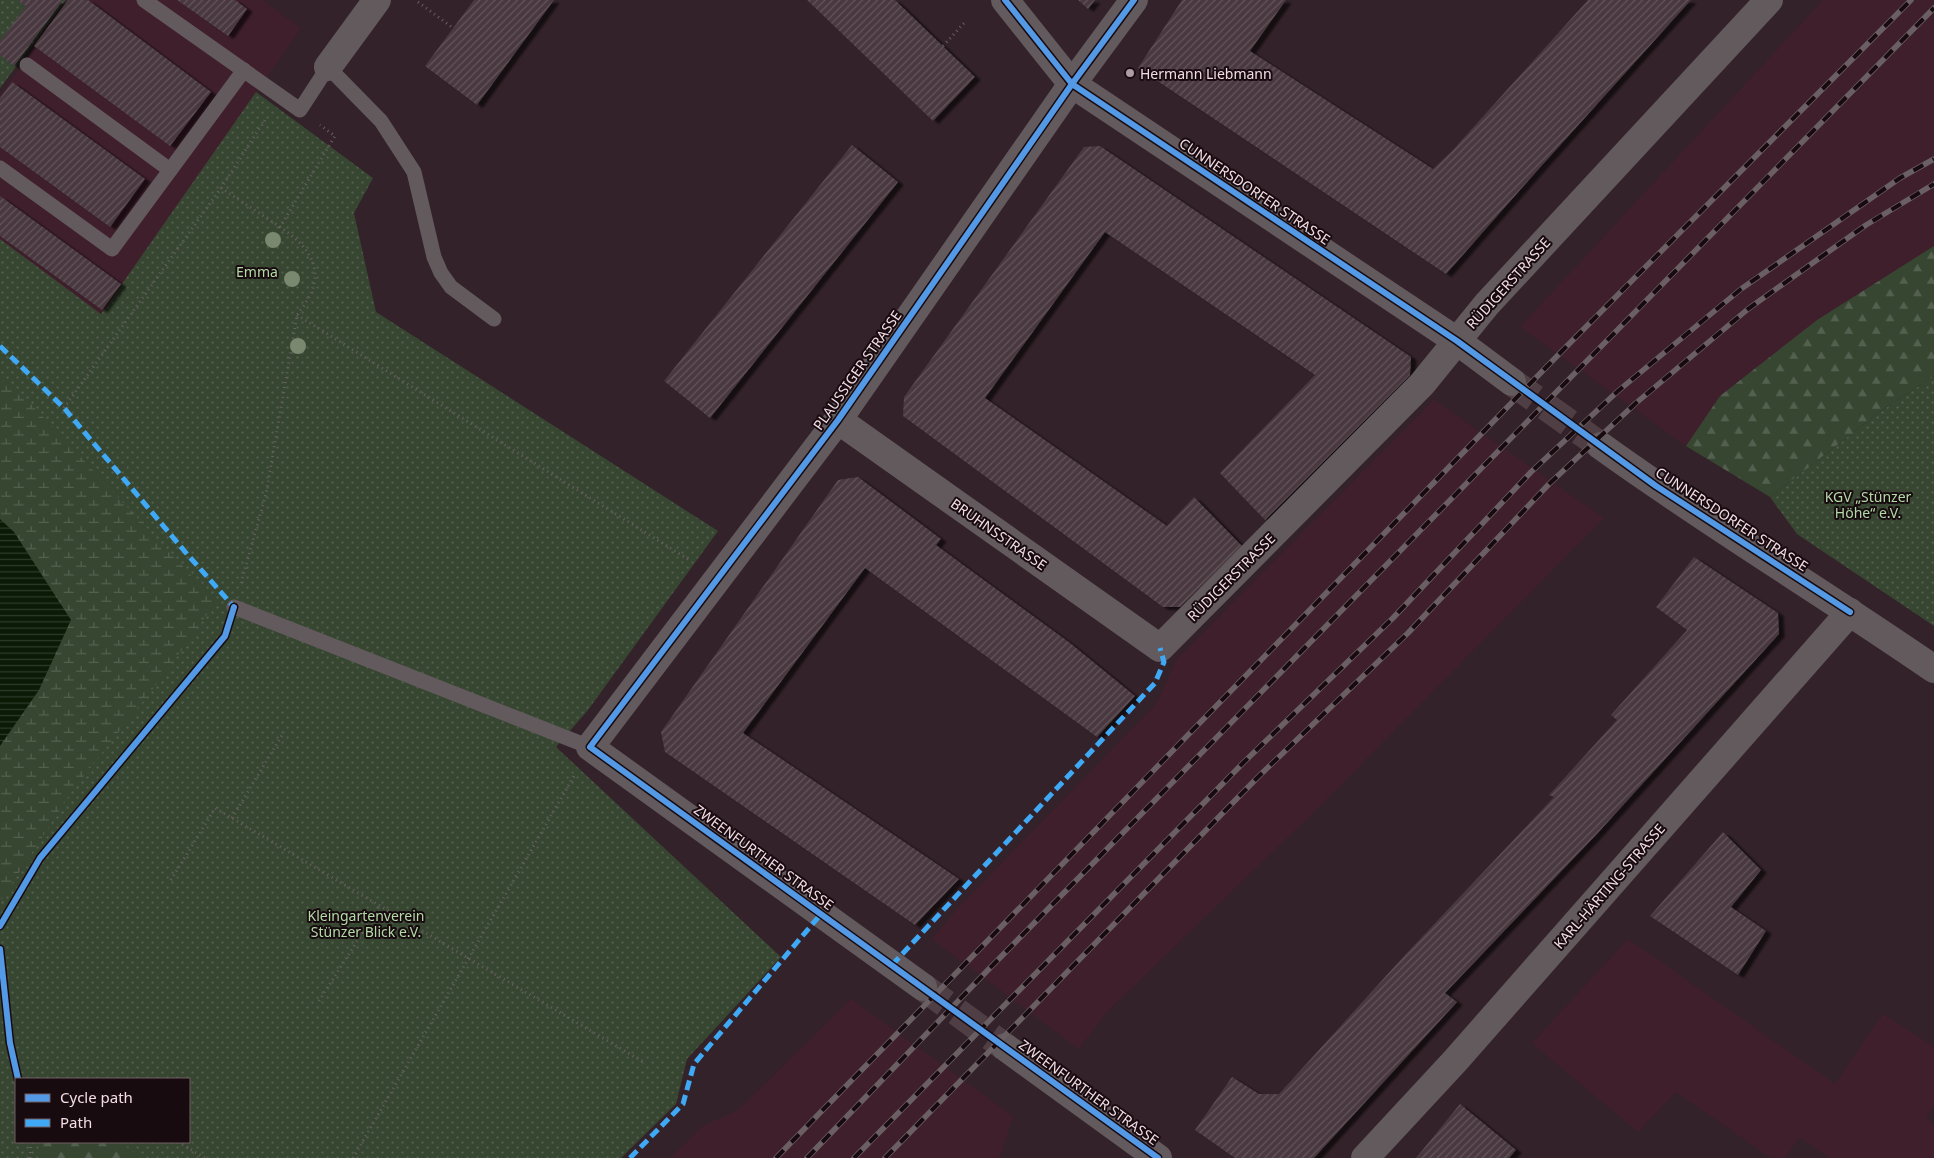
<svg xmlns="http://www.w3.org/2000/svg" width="1934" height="1158" font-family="'Noto Sans',sans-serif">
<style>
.built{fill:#401f2c}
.green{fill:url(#green-dots);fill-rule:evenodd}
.forest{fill:url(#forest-firs)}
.wetland{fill:url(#wetland-marsh)}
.water{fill:url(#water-rules)}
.building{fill:url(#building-hatch);filter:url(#shadow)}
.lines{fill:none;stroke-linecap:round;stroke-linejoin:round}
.minor-tunnel{stroke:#503e45;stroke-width:28;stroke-dasharray:28 14;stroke-linecap:butt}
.tertiary-tunnel{stroke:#503e45;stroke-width:28;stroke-dasharray:28 14;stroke-linecap:butt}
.path{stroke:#695f64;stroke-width:3;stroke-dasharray:1 4;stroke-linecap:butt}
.service{stroke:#635a5e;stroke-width:15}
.minor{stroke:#635a5e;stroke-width:28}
.tertiary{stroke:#635a5e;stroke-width:28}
.rail-casing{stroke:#6a6064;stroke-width:5.5}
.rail{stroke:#180b10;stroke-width:4;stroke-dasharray:11;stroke-linecap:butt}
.quiet{stroke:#3fa9f5;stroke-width:5;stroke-dasharray:10 5;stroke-linecap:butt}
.cycleway-casing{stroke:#180b10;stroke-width:9}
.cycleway{stroke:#5399e6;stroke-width:6}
.tree{fill:#79886e}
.poi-dot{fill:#b09ca3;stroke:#180b10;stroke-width:2}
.labels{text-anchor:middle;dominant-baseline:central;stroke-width:4;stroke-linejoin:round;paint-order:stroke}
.poi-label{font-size:14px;fill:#f3dee5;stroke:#180b10;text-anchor:start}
.street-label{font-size:14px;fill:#f3dee5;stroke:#180b10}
.park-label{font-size:14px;fill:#b2dba6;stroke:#180b10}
</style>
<defs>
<pattern id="green-dots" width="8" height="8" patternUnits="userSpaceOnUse" patternTransform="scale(1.25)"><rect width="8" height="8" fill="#374631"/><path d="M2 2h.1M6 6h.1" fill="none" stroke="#54604f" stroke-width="1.8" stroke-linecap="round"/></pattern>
<pattern id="forest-firs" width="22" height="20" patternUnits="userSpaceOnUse" patternTransform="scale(1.25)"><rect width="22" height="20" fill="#374631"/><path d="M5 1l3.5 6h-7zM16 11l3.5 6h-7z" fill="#54604f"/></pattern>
<pattern id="wetland-marsh" width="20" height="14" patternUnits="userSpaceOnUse" patternTransform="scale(1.25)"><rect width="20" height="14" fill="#374631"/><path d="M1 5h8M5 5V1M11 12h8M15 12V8" fill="none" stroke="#54604f"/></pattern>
<pattern id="water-rules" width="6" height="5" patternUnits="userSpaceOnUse" patternTransform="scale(1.25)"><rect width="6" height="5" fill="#0a1a05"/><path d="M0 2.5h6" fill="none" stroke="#2e3b29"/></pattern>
<pattern id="building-hatch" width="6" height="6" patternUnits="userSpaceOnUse" patternTransform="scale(1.25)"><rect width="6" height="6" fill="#48393f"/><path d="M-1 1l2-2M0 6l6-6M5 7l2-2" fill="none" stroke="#63555b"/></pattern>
<filter id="shadow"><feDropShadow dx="5.5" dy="3" stdDeviation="1" flood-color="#0009"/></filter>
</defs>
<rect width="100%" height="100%" fill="#332229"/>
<!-- built -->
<g class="built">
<path d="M69,0H262L301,28L101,315L0,239V96Z"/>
<path d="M1823,0H1934V246L1817,320L1720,396L1686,446L1520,327Z"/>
<path d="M1434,400L1604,518L1318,808L1105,1014L1079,1049L932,939L956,910L1156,704L1177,659Z"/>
<path d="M1628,939L1835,1084L1883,1014L1934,1047V1106L1926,1118L1934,1124V1158H1830L1800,1137L1785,1158H1771L1676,1092L1638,1132L1532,1043Z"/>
<path d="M851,999L1013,1116L1001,1155L998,1158H670L703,1126L738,1110Z"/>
</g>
<!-- green -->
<g class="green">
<path d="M0,0H66L0,88Z"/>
<path d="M256,92L373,178L354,213L376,312L718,531L588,710L556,747L781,957L687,1059L676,1104L621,1158H0V239L101,314ZM16,1079H189V1142H16Z"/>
<path d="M1934,376V626L1797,534L1770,497L1881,411Z"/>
</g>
<!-- forest -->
<g class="forest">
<path d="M1934,246V376L1881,411L1770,497L1686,446L1720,396L1817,320Z"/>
<path d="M39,1142H120L141,1158H38Z"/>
</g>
<!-- wetland -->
<path class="wetland" d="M0,379L29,402L216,602L163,676L72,791L0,902V746L39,690L14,532L0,519Z"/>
<!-- water -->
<path class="water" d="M0,519L14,532L71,620L39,690L0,746Z"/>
<!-- building -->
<g class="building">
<path d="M19,0H63L14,66L0,55V41L26,6L18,1Z"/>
<path d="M68,0H88L211,92L170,146L34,46Z"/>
<path d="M177,0H235L247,9L228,36Z"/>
<path d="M474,0H554L477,105L425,66Z"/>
<path d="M807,0H895L975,77L933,121Z"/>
<path d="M1078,0H1095L1088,9Z"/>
<path d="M1182,0H1286L1250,51L1433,169L1452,151L1588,0H1691L1536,172L1446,274L1138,68Z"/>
<path d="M12,82L145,179L110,227L0,147V98Z"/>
<path d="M852,145L898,182L710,418L664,381Z"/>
<path d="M1100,146L1411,357L1410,375L1265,520L1220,473L1315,375L1105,232L985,398L1167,526L1194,497L1242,546L1180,607H1163L903,416L904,397L1084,147Z"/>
<path d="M0,196L121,284L102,310L0,236Z"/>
<path d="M858,477L941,539L936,545L1070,643L1135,696L1097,737L865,568L743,733L959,879L915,925L665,752L661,732L838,480Z"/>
<path d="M1694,557L1778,613L1779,634L1595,836L1445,993L1457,1002L1314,1158H1235L1195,1130L1232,1077L1259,1094H1279L1405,955L1554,797L1549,795L1617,720L1611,715L1687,630L1656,607Z"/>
<path d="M1723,832L1761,870L1731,907L1766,931L1738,975L1650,916Z"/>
<path d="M1460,1104L1516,1150L1509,1158H1416Z"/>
</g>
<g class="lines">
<!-- minor-tunnel -->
<path class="minor-tunnel" d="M923,987L1005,1047"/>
<!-- tertiary-tunnel -->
<path class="tertiary-tunnel" d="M1512,382L1601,446"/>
<!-- path -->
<g class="path">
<path d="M418,2L453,28"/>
<path d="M943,46L966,21"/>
<path d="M221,188L280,227"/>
<path d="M297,315L691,561"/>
<path d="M64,408L221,188L267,117"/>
<path d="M241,583L266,494L297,315C301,309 307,302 310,295C325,265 304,243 280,227L335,136L320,125"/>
<path d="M232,818L284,732"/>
<path d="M171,880L215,808L645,1063"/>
<path d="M0,926L40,858L226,633"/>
<path d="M0,949L10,1043L18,1079"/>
<path d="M319,1001L380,905"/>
<path d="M178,1142L205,1158"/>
<path d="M30,1158L31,1142"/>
<path d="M353,1158L574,776"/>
</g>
<!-- service -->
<g class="service">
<path d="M144,0L300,110L328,67L381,121L414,172L434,257L441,273L451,287L494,319"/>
<path d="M27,65L170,170"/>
<path d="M0,168L112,249L244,70"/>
<path d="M234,607L590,747"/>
</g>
<!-- minor -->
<g class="minor">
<path d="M328,67L377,0"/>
<path d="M838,420L1160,648L1422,384L1487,304L1769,0"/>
<path d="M923,987L590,747L838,420L1072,84L1134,0"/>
<path d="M1005,1047L1158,1158"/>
<path d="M1365,1158L1455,1061L1850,612"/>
</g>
<!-- tertiary -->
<g class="tertiary">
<path d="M1005,0L1072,84L1457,341L1512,382"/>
<path d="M1601,446C1709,524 1824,593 1934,669"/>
</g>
<!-- rail casing -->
<g class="rail-casing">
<g id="rail">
<path d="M776,1158L1562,351L1911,0"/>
<path d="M807,1158L986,972L1934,8"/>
<path d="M854,1158L1243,763L1393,618L1531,472L1618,391L1741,289L1900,178L1934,159"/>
<path d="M885,1158L1259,776L1408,633L1549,484L1636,403L1748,309L1866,225L1934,184"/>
</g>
</g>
<!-- rail -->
<use href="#rail" class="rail"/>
<!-- quiet -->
<g class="quiet">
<path d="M0,346L64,408L187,554L234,607"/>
<path d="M892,965L1155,683L1164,662L1160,648"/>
<path d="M630,1158L683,1104L694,1064L821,914"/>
</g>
<!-- cycleway casing -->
<g class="cycleway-casing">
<g id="cycleway">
<path d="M1005,0L1072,84L1457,341L1656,486L1850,612"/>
<path d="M1134,0L1072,84L838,420L590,747L1158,1158"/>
<path d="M0,926L40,858L225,636L234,607"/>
<path d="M0,949L10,1043L18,1079"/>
</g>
</g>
<!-- cycleway -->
<use href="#cycleway" class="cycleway"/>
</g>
<!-- trees -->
<g class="tree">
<circle cx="273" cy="240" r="8"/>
<circle cx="292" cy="279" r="8"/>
<circle cx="298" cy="346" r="8"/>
</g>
<!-- markers -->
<circle class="poi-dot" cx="1130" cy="73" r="5"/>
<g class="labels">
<!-- poi labels -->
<g class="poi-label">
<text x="1140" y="73">Hermann Liebmann</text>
</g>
<!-- street labels -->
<g class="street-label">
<text transform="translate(1255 191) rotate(34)">CUNNERSDORFER STRASSE</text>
<text transform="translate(1508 283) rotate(-48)">RÜDIGERSTRASSE</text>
<text transform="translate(857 370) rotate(-55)">PLAUSSIGER STRASSE</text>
<text transform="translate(1732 519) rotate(33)">CUNNERSDORFER STRASSE</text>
<text transform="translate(999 534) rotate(35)">BRUHNSSTRASSE</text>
<text transform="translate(1231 577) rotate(-45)">RÜDIGERSTRASSE</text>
<text transform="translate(764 857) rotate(36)">ZWEENFURTHER STRASSE</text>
<text transform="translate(1609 886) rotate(-49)">KARL-HÄRTING-STRASSE</text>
<text transform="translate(1089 1092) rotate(36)">ZWEENFURTHER STRASSE</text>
</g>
<!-- park labels -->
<g class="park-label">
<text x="257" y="271">Emma</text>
<text x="1868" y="496">KGV „Stünzer<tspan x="1868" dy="16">Höhe“ e.V.</tspan></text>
<text x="366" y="915">Kleingartenverein<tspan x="366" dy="16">Stünzer Blick e.V.</tspan></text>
</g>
</g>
<!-- legend -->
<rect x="15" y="1078" width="175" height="65" fill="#180b10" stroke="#705f65"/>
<rect x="25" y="1094" width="25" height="8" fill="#5399e6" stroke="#705f65"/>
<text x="60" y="1103" font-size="15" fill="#f3dee5">Cycle path</text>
<rect x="25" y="1119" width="25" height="8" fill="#3fa9f5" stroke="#705f65"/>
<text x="60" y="1128" font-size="15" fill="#f3dee5">Path</text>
</svg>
